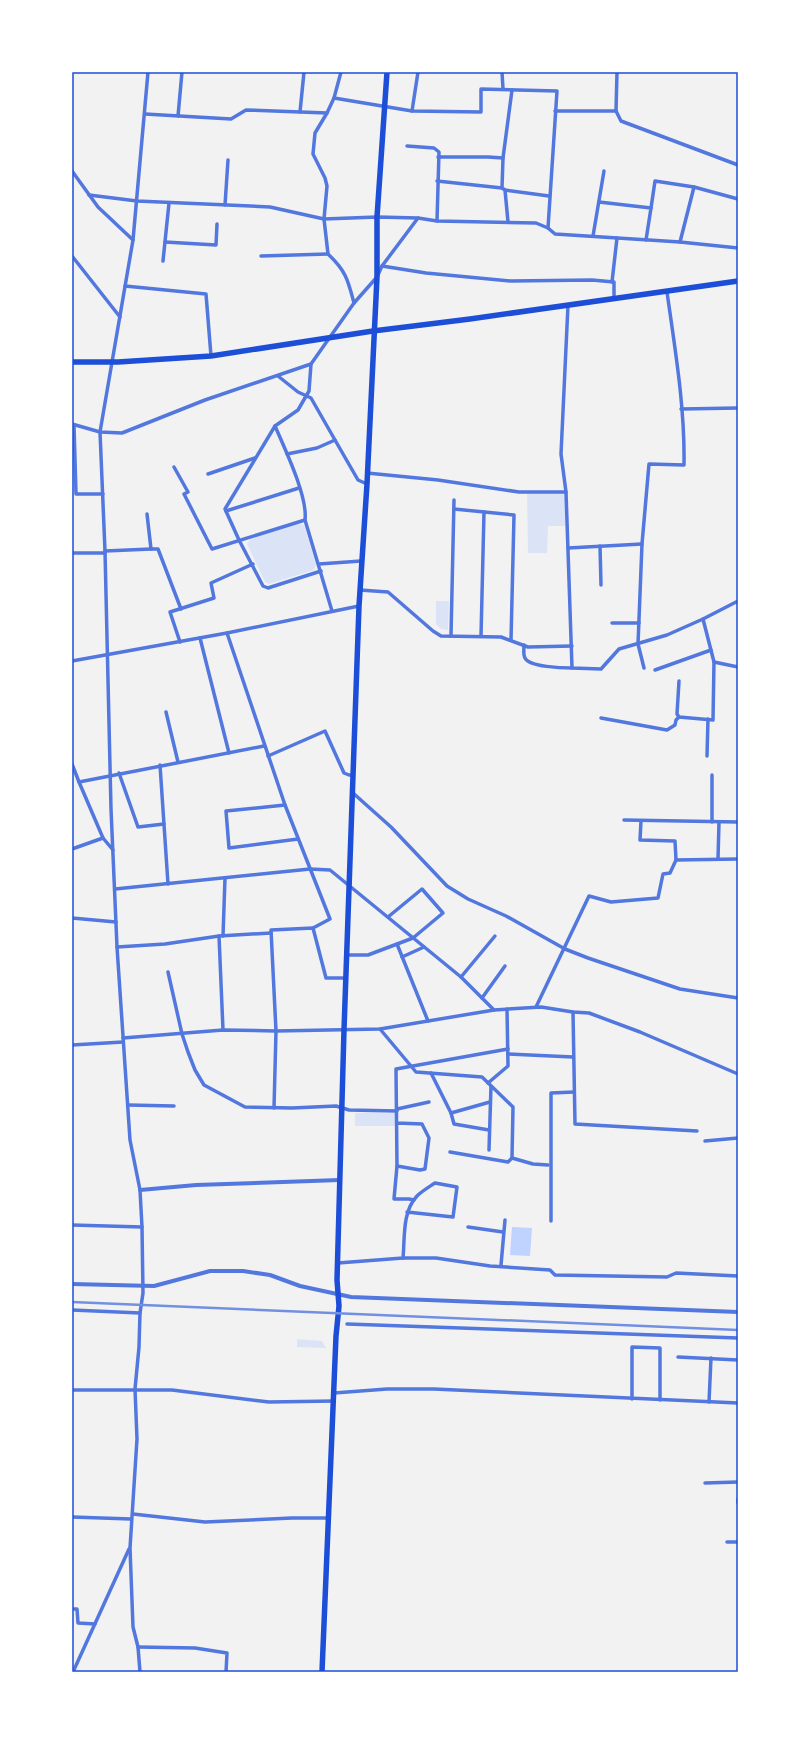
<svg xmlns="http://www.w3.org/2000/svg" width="810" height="1744" font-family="'Open Sans',sans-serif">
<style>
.green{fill:#dbe4f7}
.water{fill:#bfd3fe}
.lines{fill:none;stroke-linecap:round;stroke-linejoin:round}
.minor{stroke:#5277de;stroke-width:3.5}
.tertiary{stroke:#5277de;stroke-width:4}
.primary{stroke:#1d4ed8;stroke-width:5.5}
.rail{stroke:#7290e2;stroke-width:2.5}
.neatline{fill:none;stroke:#1d4ed8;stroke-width:1.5}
</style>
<rect width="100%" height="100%" fill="#f2f2f2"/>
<!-- green -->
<g class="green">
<path d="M527,493H565V526H548L547,553H528Z"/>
<path d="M298,524L304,525L316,564L314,570L269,584L265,582L247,544L251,538Z"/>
<path d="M436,601H449L448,630L441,629L436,624Z"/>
<rect x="355" y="1113" width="41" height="13"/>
<path d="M297,1339L322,1341L326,1348L297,1347Z"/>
</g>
<!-- water -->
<path class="water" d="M512,1227L532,1228L530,1256L510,1255Z"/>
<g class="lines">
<!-- minor -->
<g class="minor">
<path d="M502,72L503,89"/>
<path d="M617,72L616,111L621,121L738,165"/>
<path d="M334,98L341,72"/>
<path d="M412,111L418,72"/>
<path d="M555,111H616"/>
<path d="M300,112L304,72"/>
<path d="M327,113L315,133L313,154L325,178L327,186L324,219L328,254C346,271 348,280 354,303"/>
<path d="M145,114L231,119L246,110L327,113L334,98L412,111L481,112V89L557,91L548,228"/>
<path d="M178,116L182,72"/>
<path d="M407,146L434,148L439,152L437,221"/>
<path d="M438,157H488L503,158"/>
<path d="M72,171L98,207L133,240"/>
<path d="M437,181L502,188"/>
<path d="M505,190L549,196"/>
<path d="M89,195L137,201L270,207L324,219L377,217L418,218L437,221L536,223L548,228L555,234L680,242L738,248"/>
<path d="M599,202L651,208L646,240"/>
<path d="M225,205L228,160"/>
<path d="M651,208L655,181L694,187"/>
<path d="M508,222L505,190L502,188L503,158L512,90"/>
<path d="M593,236L604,171"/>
<path d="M165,242L216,245L217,224"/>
<path d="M680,242L694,187L738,199"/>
<path d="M72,256L120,317"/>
<path d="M261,256L328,254"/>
<path d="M163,261L169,203"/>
<path d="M382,266L426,273L511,281L592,280L614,282V298"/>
<path d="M612,282L617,238"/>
<path d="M125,286L206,294L211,356"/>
<path d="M568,305L561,454L566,492L572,668L601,669L619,649L667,635L703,619L738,601"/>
<path d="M311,364L309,391L298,410L275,426C285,449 308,497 305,520L332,611"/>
<path d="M278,376L298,392L311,398L335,440L317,448L287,454"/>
<path d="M681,409L738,408"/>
<path d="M72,424L100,432L122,433L205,400L311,364L354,303L377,277L382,266L418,218"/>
<path d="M74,425L76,494H103"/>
<path d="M275,426L225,509L239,540L263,586L268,588L321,571"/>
<path d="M335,440L358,480L367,484"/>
<path d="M174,467L188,492L184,494L212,549L305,520"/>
<path d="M367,473L438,480L519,492H566"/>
<path d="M208,474L255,458"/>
<path d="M454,509L514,515L511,640"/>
<path d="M226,511L299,488"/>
<path d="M147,514L151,549H158L181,609"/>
<path d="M600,546L601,585"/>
<path d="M568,548L642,544"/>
<path d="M105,551L151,549"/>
<path d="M72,553H105"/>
<path d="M319,564L361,561"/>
<path d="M360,590L388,592L433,631L441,636L501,637L528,647L572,646"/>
<path d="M703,619L714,662L738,667"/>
<path d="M612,623H639"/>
<path d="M227,633L285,805L330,919L313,928"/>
<path d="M451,636L454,500"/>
<path d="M481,636L484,512"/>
<path d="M200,638L229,753"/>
<path d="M180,642L170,612L214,598L211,583L253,564"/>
<path d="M524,645C524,649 523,655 525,658C529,667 563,668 572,668"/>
<path d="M72,661L227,633L359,606"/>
<path d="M644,668L638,644L642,544L649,464L684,465C685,407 675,349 667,292"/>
<path d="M655,670L711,650"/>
<path d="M679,681L677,714L679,717L713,720L714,662"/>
<path d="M166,712L178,762"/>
<path d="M601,718L667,730L675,725L676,720L679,717"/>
<path d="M268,756L325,731L344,773L349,775H353"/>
<path d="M707,756L708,719"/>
<path d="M72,764L79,782L264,746"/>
<path d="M160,765L168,884"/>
<path d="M119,773L138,827L164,824"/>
<path d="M712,775V822"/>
<path d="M79,782L103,838L113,850"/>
<path d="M353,793L391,827L447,886L468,899L506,916L565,949L588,958L680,989L738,998"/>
<path d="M285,805L226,811L229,848L298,839"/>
<path d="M624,820L738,822"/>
<path d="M641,821L640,840L675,841L676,860"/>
<path d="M72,849L103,838"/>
<path d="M718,859L719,822"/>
<path d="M115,889L310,869L330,870L461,977L494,1010"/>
<path d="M72,918L116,922"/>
<path d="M219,936L223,1030"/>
<path d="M223,936L225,878"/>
<path d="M397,944L428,1021"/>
<path d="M117,947L165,944L219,936L271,933"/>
<path d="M347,955H368L413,938L443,913L422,889L388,917"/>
<path d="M402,957L424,947"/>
<path d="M168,972L182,1034L188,1052L195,1070L204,1085L245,1107L292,1108L336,1106L349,1110L397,1111"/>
<path d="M461,977L495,936"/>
<path d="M482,998L505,966"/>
<path d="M536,1007L589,896L611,902L658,898L663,874L670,873L676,860L738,859"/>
<path d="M573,1012L575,1124L697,1131"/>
<path d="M380,1029L416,1072L482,1077L513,1107L512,1158L533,1164L548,1165"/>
<path d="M123,1038L223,1030L276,1031L380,1029L494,1010L541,1007L573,1012L589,1013L640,1032L738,1074"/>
<path d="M72,1045L123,1042"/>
<path d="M508,1054L573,1057"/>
<path d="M431,1073L451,1113L454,1124L489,1130"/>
<path d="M488,1083L508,1066L507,1009"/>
<path d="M128,1105L174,1106"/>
<path d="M274,1108L276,1031L271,930L313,928L326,978H346"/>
<path d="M397,1109L429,1102"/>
<path d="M451,1113L490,1102"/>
<path d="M397,1123L422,1124L429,1138L425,1169L420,1170L397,1166L396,1069L508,1049"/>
<path d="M705,1141L738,1138"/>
<path d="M489,1150L491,1086"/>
<path d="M450,1152L508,1162L512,1158"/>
<path d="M397,1166L394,1199H409L414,1200"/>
<path d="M551,1221V1093L574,1092"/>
<path d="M72,1225L142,1227"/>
<path d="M468,1227L503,1232"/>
<path d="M403,1258H436L490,1266L550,1270L555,1275L667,1277L676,1273L738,1276"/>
<path d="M338,1263L403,1258C405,1237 402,1212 417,1196C422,1191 429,1187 435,1183L457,1187L453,1217L407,1212"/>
<path d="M501,1265L505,1220"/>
<path d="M72,1310L140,1313"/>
<path d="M347,1324L738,1338"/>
<path d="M678,1357L738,1360"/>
<path d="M72,1390H172L269,1402L334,1401"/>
<path d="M334,1393L387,1389H434L738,1403"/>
<path d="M632,1399V1347L660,1348V1400"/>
<path d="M709,1402L711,1358"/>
<path d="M705,1483L738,1482"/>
<path d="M738,1499V1503"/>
<path d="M133,1514L205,1522L292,1518H328"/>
<path d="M72,1517L131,1519"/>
<path d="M727,1542H738"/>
<path d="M72,1609H77L78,1623L95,1624"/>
<path d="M138,1647L195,1648L227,1653L226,1672"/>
<path d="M73,1672L129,1549"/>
<path d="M140,1672L138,1647L133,1627L130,1548L137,1439L135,1389L139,1347L140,1313L143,1293L142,1227L140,1190L130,1140L117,947L111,809L105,551L100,432L133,240L148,72"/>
</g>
<!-- tertiary -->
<g class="tertiary">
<path d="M140,1190L196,1185L340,1180"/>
<path d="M72,1284L154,1286L210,1271H243L270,1275L300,1286L351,1297L738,1312"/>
</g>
<!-- primary -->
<g class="primary">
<path d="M72,362H118L211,356L373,331L470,319L738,281"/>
<path d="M322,1672L336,1336L339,1306L337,1280L344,1030L359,606L367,484L377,277V217L387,72"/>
</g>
<!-- rail -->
<path class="rail" d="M72,1302L738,1330"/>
</g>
<!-- border -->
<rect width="810" height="1744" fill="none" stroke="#ffffff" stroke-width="146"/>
<rect x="73" y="73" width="664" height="1598" class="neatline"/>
</svg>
